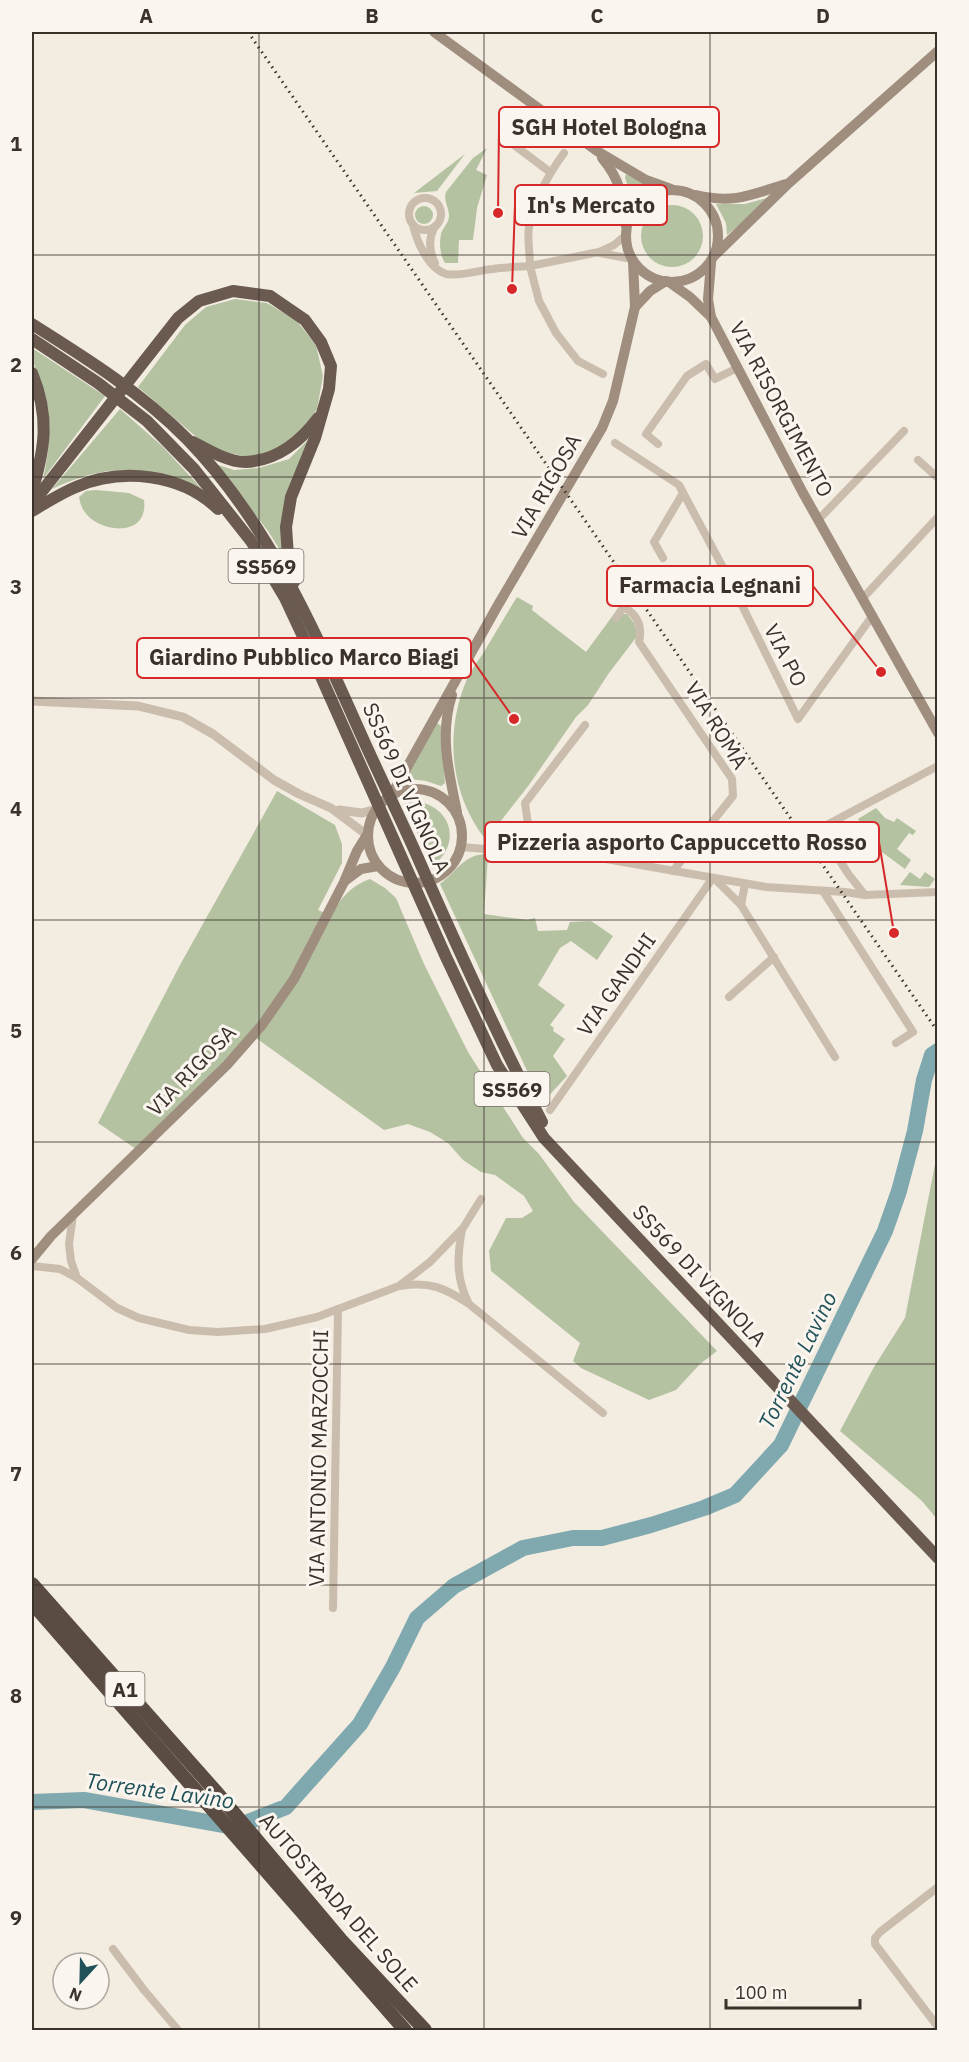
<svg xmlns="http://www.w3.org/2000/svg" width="969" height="2062" font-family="'IBM Plex Sans',sans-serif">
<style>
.green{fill:#b4c2a1}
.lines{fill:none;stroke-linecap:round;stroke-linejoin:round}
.river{stroke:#80a9af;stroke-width:16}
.minor{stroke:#cbbdad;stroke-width:8}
.tertiary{stroke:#cbbdad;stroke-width:9}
.secondary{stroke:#9f8d7e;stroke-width:10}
.trunk{stroke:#6a5a50;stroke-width:12}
.motorway{stroke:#5a4c43;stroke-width:14}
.rail{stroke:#3a312b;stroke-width:3;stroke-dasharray:1.5 4.5;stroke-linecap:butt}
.grid{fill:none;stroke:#3a312b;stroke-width:1.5;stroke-opacity:0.55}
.labels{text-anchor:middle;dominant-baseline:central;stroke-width:6;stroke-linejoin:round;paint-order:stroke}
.shield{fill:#faf5ee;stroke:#746c66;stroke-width:1.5}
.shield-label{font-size:20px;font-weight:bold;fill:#3a312b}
.street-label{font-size:21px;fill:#3a312b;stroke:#faf5ee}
.water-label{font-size:22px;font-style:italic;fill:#21525a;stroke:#faf5ee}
.leader{fill:none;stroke:#d62828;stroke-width:2}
.callout-dot{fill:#d62828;stroke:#faf5ee;stroke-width:2}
.callout{fill:#faf5ee;stroke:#d62828;stroke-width:2}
.callout-label{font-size:22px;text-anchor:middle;font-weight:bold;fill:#3a312b}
.neatline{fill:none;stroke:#3a312b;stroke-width:2}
.grid-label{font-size:20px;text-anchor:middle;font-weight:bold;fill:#3a312b}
</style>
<rect width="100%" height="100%" fill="#f3ece1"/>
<!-- green -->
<g class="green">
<path d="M487,148L476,170L487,175L477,208L473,240H459L458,263H445C440,255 439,243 441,234C443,227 449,223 449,216C449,207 443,201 446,192L473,158Z"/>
<path d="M465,154L437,191L414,193Z"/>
<path d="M626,174L651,187L633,200L625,178Z"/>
<path d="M770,197V200L727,235L726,223L716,204H745Z"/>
<circle cx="672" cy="236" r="31"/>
<circle cx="424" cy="215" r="9"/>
<path d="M235,299L267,303L296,320L316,345L323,376L317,409L303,431L276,450L249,457L223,452L201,441L138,387L185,325L206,307Z"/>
<path d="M32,348L105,396L43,479C50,450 51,422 44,393C39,377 32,364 32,348Z"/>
<path d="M120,409L162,446L201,488C142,466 111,462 52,489Z"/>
<path d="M311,437L290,485L285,558L268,531L215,464L234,470L259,468L289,459Z"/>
<path d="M96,490L129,493L144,500C149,539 98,533 84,511C81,507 80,502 79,497L86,491Z"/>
<path d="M517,597L533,606L532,610L586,652L614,614H627L634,623L638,635L609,673L588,705L576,717L529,785L486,840C450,795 444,732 467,679C471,670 478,661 484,652C495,633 506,615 517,597Z"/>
<path d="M437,723L441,726L445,783L441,786L426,781L410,779L408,774Z"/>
<path d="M277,791L335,825L342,844V863L318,910L330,915C343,897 349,887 370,879L385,888L396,898L424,964L468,1052L523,1138L539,1154L574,1202L717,1351L700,1364L676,1390L649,1400L581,1368L573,1361L580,1343L491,1271L489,1251L506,1218H522L533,1211L524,1196L495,1175L481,1172L463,1160L448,1143L430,1132L408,1124L384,1130L256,1038L139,1151L98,1123L180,965Z"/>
<path d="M412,801C450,803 464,843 432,866L404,803Z"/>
<path d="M876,808L885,818L894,822L897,818L916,831L913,835L909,833L897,849L911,860L905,869L875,847L858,819Z"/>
<path d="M483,854L488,855L484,914L527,920L535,918L538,931L567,930L570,922L591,921L613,936L597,960L571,941L560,948L538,985L565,1005L550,1025L554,1028L553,1031L565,1039L553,1056L567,1076L542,1103L440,884C457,871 462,857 483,854Z"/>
<path d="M910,872L920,879L925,872L935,879L929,887L900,885Z"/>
<path d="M937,1154V1519L922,1501L840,1431L874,1367L905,1318Z"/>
</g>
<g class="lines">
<!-- river -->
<path class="river" d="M32,1802L84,1800L235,1827L286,1807L360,1724L393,1667L417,1618L454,1586L523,1548L573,1538H602L651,1525L704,1508L735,1495L781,1445L885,1231L899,1191L915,1131L924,1080L932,1055L938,1051"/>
<!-- minor -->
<g class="minor">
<path d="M537,106L510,142L550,172"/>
<circle cx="425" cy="214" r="16"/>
<path d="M413,225C417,242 428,268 446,274C460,277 479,270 493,269C505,267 517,267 530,266C530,254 527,239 529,227C534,200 548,175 564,153"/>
<path d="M434,228C428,240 429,251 435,263"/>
<path d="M600,253L632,259"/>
<path d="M603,374L578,361L556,333L539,301L530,266L599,252L614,245L626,235"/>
<path d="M615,443L679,485L728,577L798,719L873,615"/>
<path d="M658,444L646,434L687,376L706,364L715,379L737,368"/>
<path d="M918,460L938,478"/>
<path d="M819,519L904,431"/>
<path d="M663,558L654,542L683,493"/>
<path d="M863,598L938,517"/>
<path d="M616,618L622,609H627C639,617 642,629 639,642L732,779L733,796L673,871"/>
<path d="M461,847L606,859L766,887L845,892L865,895L938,892"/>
<path d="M532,853L525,803L585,725"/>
<path d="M716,880L741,905L745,884"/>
<path d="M823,891L913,1032L896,1043"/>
<path d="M865,895L849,875L819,829L938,766"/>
<path d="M741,905L835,1057"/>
<path d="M729,997L774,957"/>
<path d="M550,1110L712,879"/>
<path d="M73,1215L69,1244L71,1261L77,1278L117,1308L139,1318L189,1330L218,1332L265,1329L317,1317L399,1286L430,1262L463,1228L481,1199"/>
<path d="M462,1230C457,1256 456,1278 468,1302"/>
<path d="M32,1266L60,1269L77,1278"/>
<path d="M400,1286C430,1281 445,1288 469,1304L603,1413"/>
<path d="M333,1608L338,1309"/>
<path d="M938,1887L880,1932L875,1938V1944L938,2027"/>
<path d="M113,1949L144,1990L178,2030"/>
</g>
<!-- tertiary -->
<g class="tertiary">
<path d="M32,701L138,706L183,717L213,734L274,780L299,794L331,808L367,835"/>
<path d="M339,810L362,813L376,809"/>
</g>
<!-- secondary -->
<g class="secondary">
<path d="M434,32L597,151L646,180L671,189"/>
<path d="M602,158C620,179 624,199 626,226"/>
<circle cx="672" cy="236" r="46"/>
<path d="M696,195C733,204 751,195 786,184"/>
<path d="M714,256L789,183L938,51"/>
<path d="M711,263L708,299L711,317L803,493L938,733"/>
<path d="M669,282L690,297L711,317"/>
<path d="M635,307L650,291L666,281"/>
<path d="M452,695C439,735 449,773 457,812"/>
<circle cx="415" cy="836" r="47"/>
<path d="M392,794L498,605L602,428L613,401L635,307L633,261"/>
<path d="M346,880L361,869L378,866"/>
<path d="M32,1259L51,1236L227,1065L262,1025L294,979L344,882L357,851L367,835"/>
</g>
<!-- trunk -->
<g class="trunk">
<path d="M32,324C86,358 142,393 187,439C267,521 313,627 359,730C378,773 399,815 418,858C457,947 497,1035 542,1122"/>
<path d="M32,339L98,383L147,421L194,469L251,541L285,598L306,643L446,957L497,1065L544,1138L938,1558"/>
<path d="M32,373C50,417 45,448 32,492"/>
<path d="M193,442C208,450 228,462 245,462C276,461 300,442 318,418"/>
<path d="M32,504L178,318L199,301L233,291L270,296L305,320L321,342L331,366L329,389L315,438L291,497L286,527L288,556L294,582"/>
<path d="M32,511C46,503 61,493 76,487C122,467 182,474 218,509"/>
</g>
<!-- motorway -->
<g class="motorway">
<path d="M32,1584L218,1794L341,1940L425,2030"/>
<path d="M32,1603L405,2030"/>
</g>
<!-- rail -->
<path class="rail" d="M248,32L938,1032"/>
</g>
<!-- grid -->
<path class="grid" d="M259,32V2030M484,32V2030M710,32V2030M32,255H938M32,477H938M32,698H938M32,920H938M32,1142H938M32,1364H938M32,1585H938M32,1807H938"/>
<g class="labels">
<!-- shield labels -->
<g class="shield">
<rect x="228.5" y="549" width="75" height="34" rx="4.5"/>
<rect x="474.5" y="1072" width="75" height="34" rx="4.5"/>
<rect x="105.5" y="1672" width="39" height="34" rx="4.5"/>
</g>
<g class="shield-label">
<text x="266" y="566">SS569</text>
<text x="512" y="1089">SS569</text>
<text x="125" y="1689">A1</text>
</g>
<!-- street labels -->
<g class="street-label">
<text transform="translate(782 409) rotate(62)">VIA RISORGIMENTO</text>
<text transform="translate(546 486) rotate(-60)">VIA RIGOSA</text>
<text transform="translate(786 655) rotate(63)">VIA PO</text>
<text transform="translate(717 725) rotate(58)">VIA ROMA</text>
<text transform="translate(407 788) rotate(66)">SS569 DI VIGNOLA</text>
<text transform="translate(616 984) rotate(-55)">VIA GANDHI</text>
<text transform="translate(191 1070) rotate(-46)">VIA RIGOSA</text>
<text transform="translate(700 1275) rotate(47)">SS569 DI VIGNOLA</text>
<text transform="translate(318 1458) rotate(-89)">VIA ANTONIO MARZOCCHI</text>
<text transform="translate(339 1902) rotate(49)">AUTOSTRADA DEL SOLE</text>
</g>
<!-- water labels -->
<g class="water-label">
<text transform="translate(797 1360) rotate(-64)">Torrente Lavino</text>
<text transform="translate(160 1790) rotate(8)">Torrente Lavino</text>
</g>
</g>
<!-- callouts -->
<path class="leader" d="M498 213L499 127M512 289L515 205M881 672L813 586M514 719L471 658M894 933L879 842"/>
<g class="callout-dot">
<circle cx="498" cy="213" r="6"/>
<circle cx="512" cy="289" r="6"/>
<circle cx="881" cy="672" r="6"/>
<circle cx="514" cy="719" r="6"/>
<circle cx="894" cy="933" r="6"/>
</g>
<g class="callout">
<rect x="499" y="107" width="220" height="40" rx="6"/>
<rect x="515" y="185" width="152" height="40" rx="6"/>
<rect x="607" y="566" width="206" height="40" rx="6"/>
<rect x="137" y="638" width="334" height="40" rx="6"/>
<rect x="485" y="822" width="394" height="40" rx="6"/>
</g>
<g class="callout-label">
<text x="609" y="135">SGH Hotel Bologna</text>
<text x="591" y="213">In's Mercato</text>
<text x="710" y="593">Farmacia Legnani</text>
<text x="304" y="665">Giardino Pubblico Marco Biagi</text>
<text x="682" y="850">Pizzeria asporto Cappuccetto Rosso</text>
</g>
<!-- border -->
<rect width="969" height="2062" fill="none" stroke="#faf5ee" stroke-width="66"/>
<!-- north arrow -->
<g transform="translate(81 1981) rotate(202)"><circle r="28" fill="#faf5ee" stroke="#ada7a0" stroke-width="1.5"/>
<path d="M0-4.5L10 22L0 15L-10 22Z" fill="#21525a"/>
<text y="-9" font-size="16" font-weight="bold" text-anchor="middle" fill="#3a312b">N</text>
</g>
<!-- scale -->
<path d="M726 1999v9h134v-9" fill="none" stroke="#3a312b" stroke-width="3"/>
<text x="735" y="1999" font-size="18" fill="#3a312b" stroke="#faf5ee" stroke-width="4.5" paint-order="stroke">100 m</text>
<rect x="33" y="33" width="903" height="1996" class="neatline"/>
<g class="grid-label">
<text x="146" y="23">A</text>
<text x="372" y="23">B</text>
<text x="597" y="23">C</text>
<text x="823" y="23">D</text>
<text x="16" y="151">1</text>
<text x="16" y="372">2</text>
<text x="16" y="594">3</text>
<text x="16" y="816">4</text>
<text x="16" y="1038">5</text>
<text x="16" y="1260">6</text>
<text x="16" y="1481">7</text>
<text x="16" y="1703">8</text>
<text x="16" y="1925">9</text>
</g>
</svg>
